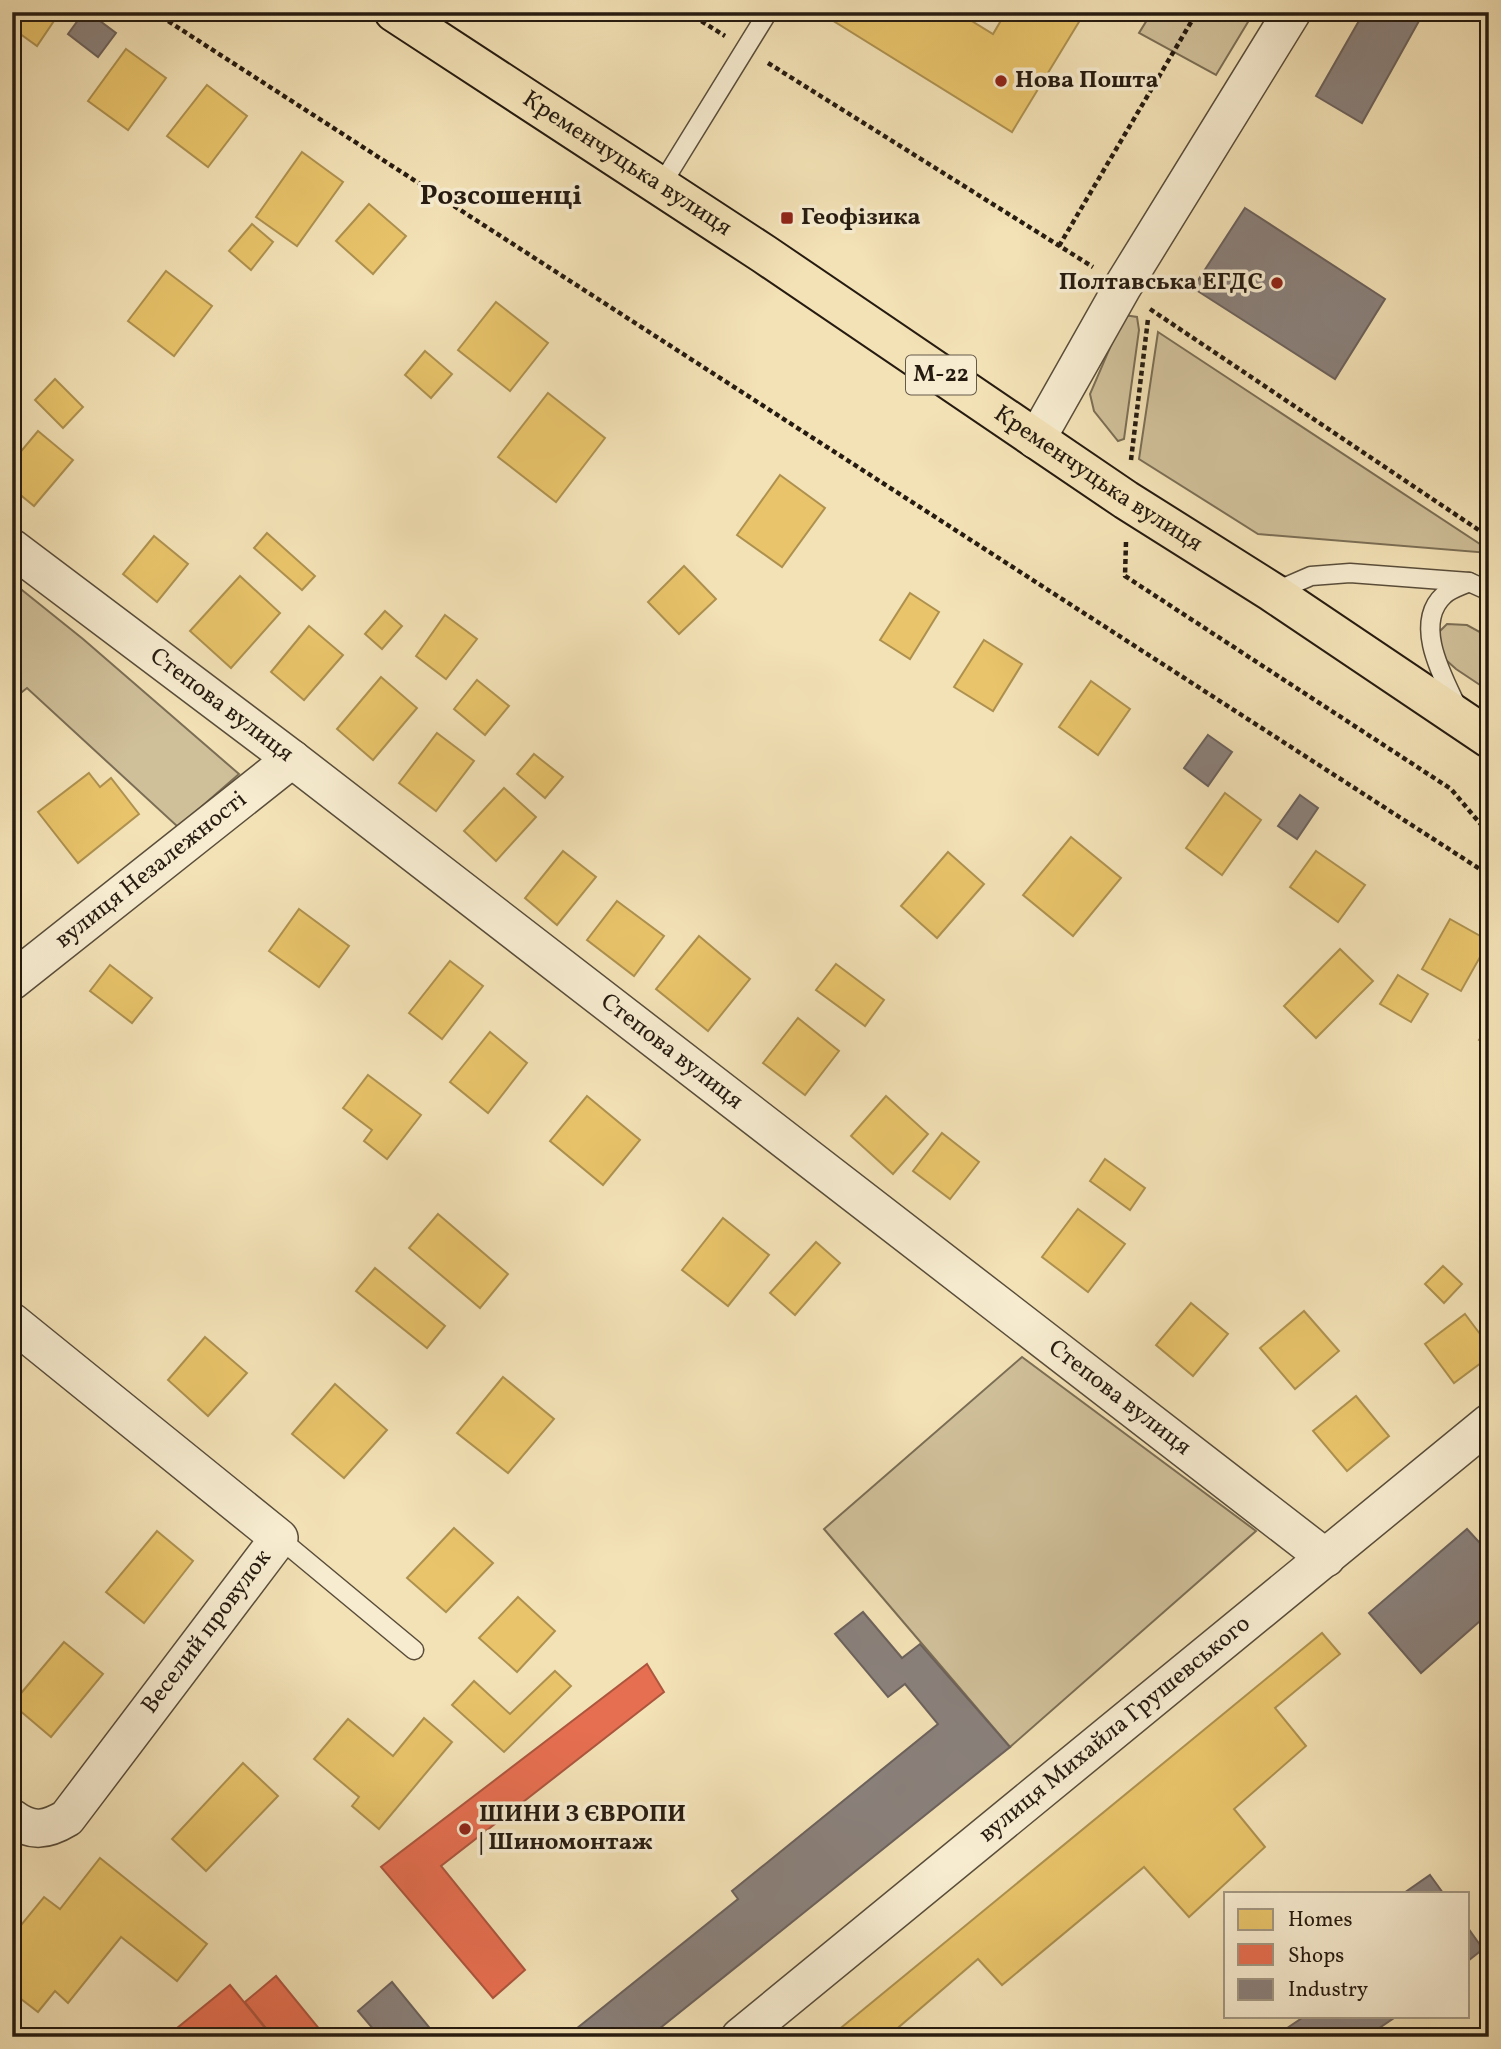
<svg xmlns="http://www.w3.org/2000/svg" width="1501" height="2049" font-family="Vollkorn,serif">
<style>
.green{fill:#d0c09a;stroke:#7b6e55;stroke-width:2}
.homes{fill:#e9c46a;stroke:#ae914f;stroke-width:2}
.shops{fill:#e76f51;stroke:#ad563e;stroke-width:2}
.industry{fill:#8a817c;stroke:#6c625c;stroke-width:2}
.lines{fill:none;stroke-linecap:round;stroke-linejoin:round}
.service-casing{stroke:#594d3a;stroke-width:21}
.minor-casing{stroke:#594d3a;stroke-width:40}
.trunk-casing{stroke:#261b10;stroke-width:42}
.path{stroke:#261b10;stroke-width:4.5;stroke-dasharray:5 3.5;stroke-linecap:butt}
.service{stroke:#f7ecd0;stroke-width:18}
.minor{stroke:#f7ecd0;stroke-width:37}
.trunk{stroke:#f3e2b6;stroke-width:38}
.poi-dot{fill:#8f2418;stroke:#f7ecd0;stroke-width:2.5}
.labels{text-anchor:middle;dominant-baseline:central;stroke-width:7;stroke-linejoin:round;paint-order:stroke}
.shield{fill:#f7ecd0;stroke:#655a4a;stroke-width:2}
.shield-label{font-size:23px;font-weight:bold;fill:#261b10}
.poi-label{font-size:24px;font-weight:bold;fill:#261b10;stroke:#f7ecd0;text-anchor:start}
.street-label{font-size:24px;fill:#261b10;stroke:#f7ecd0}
.quarter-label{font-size:28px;font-weight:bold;fill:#261b10;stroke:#f7ecd0}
</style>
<rect width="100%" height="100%" fill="#f3e2b6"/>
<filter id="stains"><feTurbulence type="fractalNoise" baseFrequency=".00286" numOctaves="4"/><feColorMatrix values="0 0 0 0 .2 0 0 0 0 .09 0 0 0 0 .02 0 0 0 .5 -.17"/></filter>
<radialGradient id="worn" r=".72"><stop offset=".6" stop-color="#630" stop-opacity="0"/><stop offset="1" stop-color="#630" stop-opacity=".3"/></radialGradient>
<!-- green -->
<g class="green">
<path d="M1152,12H1254L1216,75L1139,33Z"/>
<path d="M1124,315L1137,317L1139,330L1124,439L1118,441L1094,411L1090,394Z"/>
<path d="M1158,332L1489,550V553L1258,534L1139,459Z"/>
<path d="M12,582L83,639L239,774L178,827L27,688L12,700Z"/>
<path d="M1447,624L1467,625L1489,637V691L1456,669L1446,660L1440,651L1439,632Z"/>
<path d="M1022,1357L1256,1531L1010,1747L824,1529Z"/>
</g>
<!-- homes -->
<g class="homes">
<path d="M12,12H60L37,46L12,28Z"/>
<path d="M819,12H957L993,34L1006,12H1085L1012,132Z"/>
<path d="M126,49L166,78L128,130L88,101Z"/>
<path d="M207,85L247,116L208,167L167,136Z"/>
<path d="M302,152L343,182L297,246L256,217Z"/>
<path d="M369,204L406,236L373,274L336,241Z"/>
<path d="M252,224L273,242L251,270L229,251Z"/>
<path d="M166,271L212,306L174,356L128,321Z"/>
<path d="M496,302L548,343L510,391L458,350Z"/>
<path d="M425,351L452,374L431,398L405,375Z"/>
<path d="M55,379L83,407L63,428L35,400Z"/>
<path d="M548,393L605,438L556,502L498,457Z"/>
<path d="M38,431L73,460L34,506L12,488V462Z"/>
<path d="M780,475L825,508L782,567L737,535Z"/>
<path d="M267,533L315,576L302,590L254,548Z"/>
<path d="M154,536L188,564L157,602L123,574Z"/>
<path d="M684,566L716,599L679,634L648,602Z"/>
<path d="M240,576L280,613L231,668L190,631Z"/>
<path d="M910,593L939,612L910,659L880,640Z"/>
<path d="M385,611L402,626L382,649L365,634Z"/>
<path d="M445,615L477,639L446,679L416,656Z"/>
<path d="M309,626L343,655L304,700L271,672Z"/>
<path d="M984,640L1022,664L993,711L954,687Z"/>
<path d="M381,677L417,708L373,760L337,729Z"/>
<path d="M477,680L509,706L485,735L454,709Z"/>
<path d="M1091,681L1130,709L1098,755L1059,727Z"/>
<path d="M437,733L474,761L436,811L399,783Z"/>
<path d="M534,754L563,777L545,798L517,774Z"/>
<path d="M89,773L100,787L111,778L139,814L78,863L38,812Z"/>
<path d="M504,788L536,817L496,861L464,831Z"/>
<path d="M1225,793L1261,820L1222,875L1186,848Z"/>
<path d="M1071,837L1121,878L1073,936L1023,895Z"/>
<path d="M563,851L596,877L557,925L525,898Z"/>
<path d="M1316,851L1365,885L1338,922L1290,887Z"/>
<path d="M948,852L984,884L937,938L901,906Z"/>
<path d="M617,901L664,936L634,976L587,940Z"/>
<path d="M299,909L349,946L319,987L269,951Z"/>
<path d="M1450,919L1489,941L1461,991L1422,969Z"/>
<path d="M699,936L750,979L708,1031L656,989Z"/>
<path d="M1340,949L1373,981L1316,1038L1284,1006Z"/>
<path d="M450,961L483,986L442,1039L409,1013Z"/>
<path d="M836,964L884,1000L865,1026L816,990Z"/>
<path d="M110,965L152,998L132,1023L90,991Z"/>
<path d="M1398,975L1428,994L1411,1022L1380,1004Z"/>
<path d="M798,1018L839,1051L805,1095L763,1063Z"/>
<path d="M1489,1025V1046L1479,1040Z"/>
<path d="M490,1032L527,1063L488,1113L450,1082Z"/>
<path d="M368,1075L421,1115L387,1159L364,1141L372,1130L343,1108Z"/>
<path d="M587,1096L640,1140L603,1185L550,1141Z"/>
<path d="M886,1096L928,1134L893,1174L851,1136Z"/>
<path d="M942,1133L979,1162L950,1199L913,1171Z"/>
<path d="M1105,1159L1145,1188L1130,1210L1090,1181Z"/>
<path d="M1078,1209L1125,1244L1088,1292L1042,1257Z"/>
<path d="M438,1214L508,1274L480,1308L409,1248Z"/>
<path d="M723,1218L769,1255L728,1306L682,1270Z"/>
<path d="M816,1242L840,1263L795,1315L770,1293Z"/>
<path d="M1443,1266L1462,1284L1444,1303L1425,1284Z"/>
<path d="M375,1268L445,1326L427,1348L356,1291Z"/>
<path d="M1191,1303L1228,1334L1193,1376L1156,1345Z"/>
<path d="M1304,1311L1339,1351L1295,1389L1260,1348Z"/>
<path d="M1465,1314L1489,1346V1357L1454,1383L1425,1344Z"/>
<path d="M205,1337L247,1373L208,1416L168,1380Z"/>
<path d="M503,1377L554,1419L508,1473L457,1433Z"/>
<path d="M335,1384L387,1430L344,1478L292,1434Z"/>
<path d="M1356,1396L1389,1436L1347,1471L1313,1431Z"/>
<path d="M454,1528L493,1563L446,1612L407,1578Z"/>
<path d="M157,1531L193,1561L144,1623L106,1592Z"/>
<path d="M518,1597L555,1631L517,1672L479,1638Z"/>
<path d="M1322,1633L1340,1654L1275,1708L1306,1746L1234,1809L1265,1847L1189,1917L1144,1867L1002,1985L978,1959L899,2027L907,2037L831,2036Z"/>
<path d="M64,1642L103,1674L51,1737L12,1704Z"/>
<path d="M555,1671L571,1686L504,1752L452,1705L474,1681L510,1714Z"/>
<path d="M424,1718L452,1742L379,1829L352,1806L359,1797L314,1759L348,1719L393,1756Z"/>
<path d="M243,1763L278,1796L206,1871L172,1839Z"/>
<path d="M100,1858L207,1944L177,1981L121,1937L68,2003L55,1991L38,2012L12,1992V1936L44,1897L60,1909Z"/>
</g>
<!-- shops -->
<g class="shops">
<path d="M647,1664L664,1692L441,1866L525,1970L493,1998L381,1867Z"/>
<path d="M276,1976L325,2036L324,2037H273L245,2002Z"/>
<path d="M230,1985L266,2029L256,2037H166Z"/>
</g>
<!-- industry -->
<g class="industry">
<path d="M84,12H88L116,33L98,57L68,34Z"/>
<path d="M1364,12H1424L1362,123L1316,96Z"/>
<path d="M1245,208L1385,299L1335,379L1193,288Z"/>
<path d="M1208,735L1232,752L1208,786L1184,768Z"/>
<path d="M1300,795L1318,808L1297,839L1278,826Z"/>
<path d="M1467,1529L1489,1553V1613L1421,1673L1369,1613Z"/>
<path d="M863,1612L902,1658L920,1644L1010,1747L649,2037H566L738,1899L732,1891L938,1724L905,1684L888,1697L835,1634Z"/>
<path d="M1430,1875L1443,1893H1404Z"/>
<path d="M1468,1928L1483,1949L1468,1961Z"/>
<path d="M392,1982L437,2037H380L358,2011Z"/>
<path d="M1305,2016H1397L1366,2037H1274Z"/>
</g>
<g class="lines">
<!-- service casing -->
<g class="service-casing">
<g id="service">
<path d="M660,187L768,12"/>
<path d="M1274,592L1311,576L1350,573L1469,582L1489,591"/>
<path d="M1458,709C1444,679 1412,624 1444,595C1450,589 1461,586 1469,582"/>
<path d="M279,1538L414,1650"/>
</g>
</g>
<!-- minor casing -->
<g class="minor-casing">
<g id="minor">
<path d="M1036,440L1123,286L1292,12"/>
<path id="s1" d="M12,548L292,759L1326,1558"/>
<path id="s2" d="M12,981L292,759"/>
<path d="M12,1322L279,1538L67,1818C47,1830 32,1833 12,1818"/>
<path id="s3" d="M740,2037L1489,1423"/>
</g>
</g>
<!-- trunk casing -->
<g class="trunk-casing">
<g id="trunk">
<path id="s4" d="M394,12L764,254L1126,500L1272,592L1489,738"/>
</g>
</g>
<!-- path -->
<g class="path">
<path d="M154,12L1489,875"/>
<path d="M687,12L725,36"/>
<path d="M768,63L1093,267"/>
<path d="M1059,246L1197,12"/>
<path d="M1150,309L1489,537"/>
<path d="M1131,460L1148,319"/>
<path d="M1126,542L1125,576L1451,789L1489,834"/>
</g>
<!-- service -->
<use href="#service" class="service"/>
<!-- minor -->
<use href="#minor" class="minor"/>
<!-- trunk -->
<use href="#trunk" class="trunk"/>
</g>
<!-- markers -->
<g class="poi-dot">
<circle cx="1001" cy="81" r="7"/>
<rect x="780" y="211" width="14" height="14" rx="3.5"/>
<circle cx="1277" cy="283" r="7"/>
<circle cx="465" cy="1829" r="7"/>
</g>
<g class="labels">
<!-- shield labels -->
<rect class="shield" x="906" y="355.5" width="70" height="39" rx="5"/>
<g class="shield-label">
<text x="941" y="375">М-22</text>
</g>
<!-- poi labels -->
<g class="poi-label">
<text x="1015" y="81">Нова Пошта</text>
<text x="801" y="218">Геофізика</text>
<text x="1263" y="283" text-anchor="end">Полтавська ЕГДС</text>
<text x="479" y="1815">ШИНИ З ЄВРОПИ<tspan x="479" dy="28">| Шиномонтаж</tspan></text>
</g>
<!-- street labels -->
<g class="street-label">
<text stroke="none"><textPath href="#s4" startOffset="278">Кременчуцька вулиця</textPath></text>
<text stroke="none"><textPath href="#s4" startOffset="845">Кременчуцька вулиця</textPath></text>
<text stroke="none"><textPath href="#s1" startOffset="262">Степова вулиця</textPath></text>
<text stroke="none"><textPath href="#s2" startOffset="178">вулиця Незалежності</textPath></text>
<text stroke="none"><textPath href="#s1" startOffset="830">Степова вулиця</textPath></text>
<text stroke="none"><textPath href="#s1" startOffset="1396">Степова вулиця</textPath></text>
<text transform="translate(207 1632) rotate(-53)">Веселий провулок</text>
<text stroke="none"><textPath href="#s3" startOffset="485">вулиця Михайла Грушевського</textPath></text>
</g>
<!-- quarter labels -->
<g class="quarter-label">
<text x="501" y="196">Розсошенці</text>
</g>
</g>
<!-- margin -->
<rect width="1501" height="2049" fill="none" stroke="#f3e2b6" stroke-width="42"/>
<rect x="14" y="14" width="1473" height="2021" fill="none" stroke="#261b10" stroke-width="3.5"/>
<rect x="21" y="21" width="1459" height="2007" fill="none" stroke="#261b10" stroke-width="2"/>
<!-- legend -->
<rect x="1224" y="1892" width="245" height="126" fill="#f7ecd0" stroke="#a39883" stroke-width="2"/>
<rect x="1238" y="1909" width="35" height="21" fill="#e9c46a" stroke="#a39883" stroke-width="2"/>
<text x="1288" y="1926" font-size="21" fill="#261b10">Homes</text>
<rect x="1238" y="1944" width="35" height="21" fill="#e76f51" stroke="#a39883" stroke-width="2"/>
<text x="1288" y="1962" font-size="21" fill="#261b10">Shops</text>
<rect x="1238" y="1979" width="35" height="21" fill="#8a817c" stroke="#a39883" stroke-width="2"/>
<text x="1288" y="1996" font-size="21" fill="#261b10">Industry</text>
<rect width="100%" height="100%" filter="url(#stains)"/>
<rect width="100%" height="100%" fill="url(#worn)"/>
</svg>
